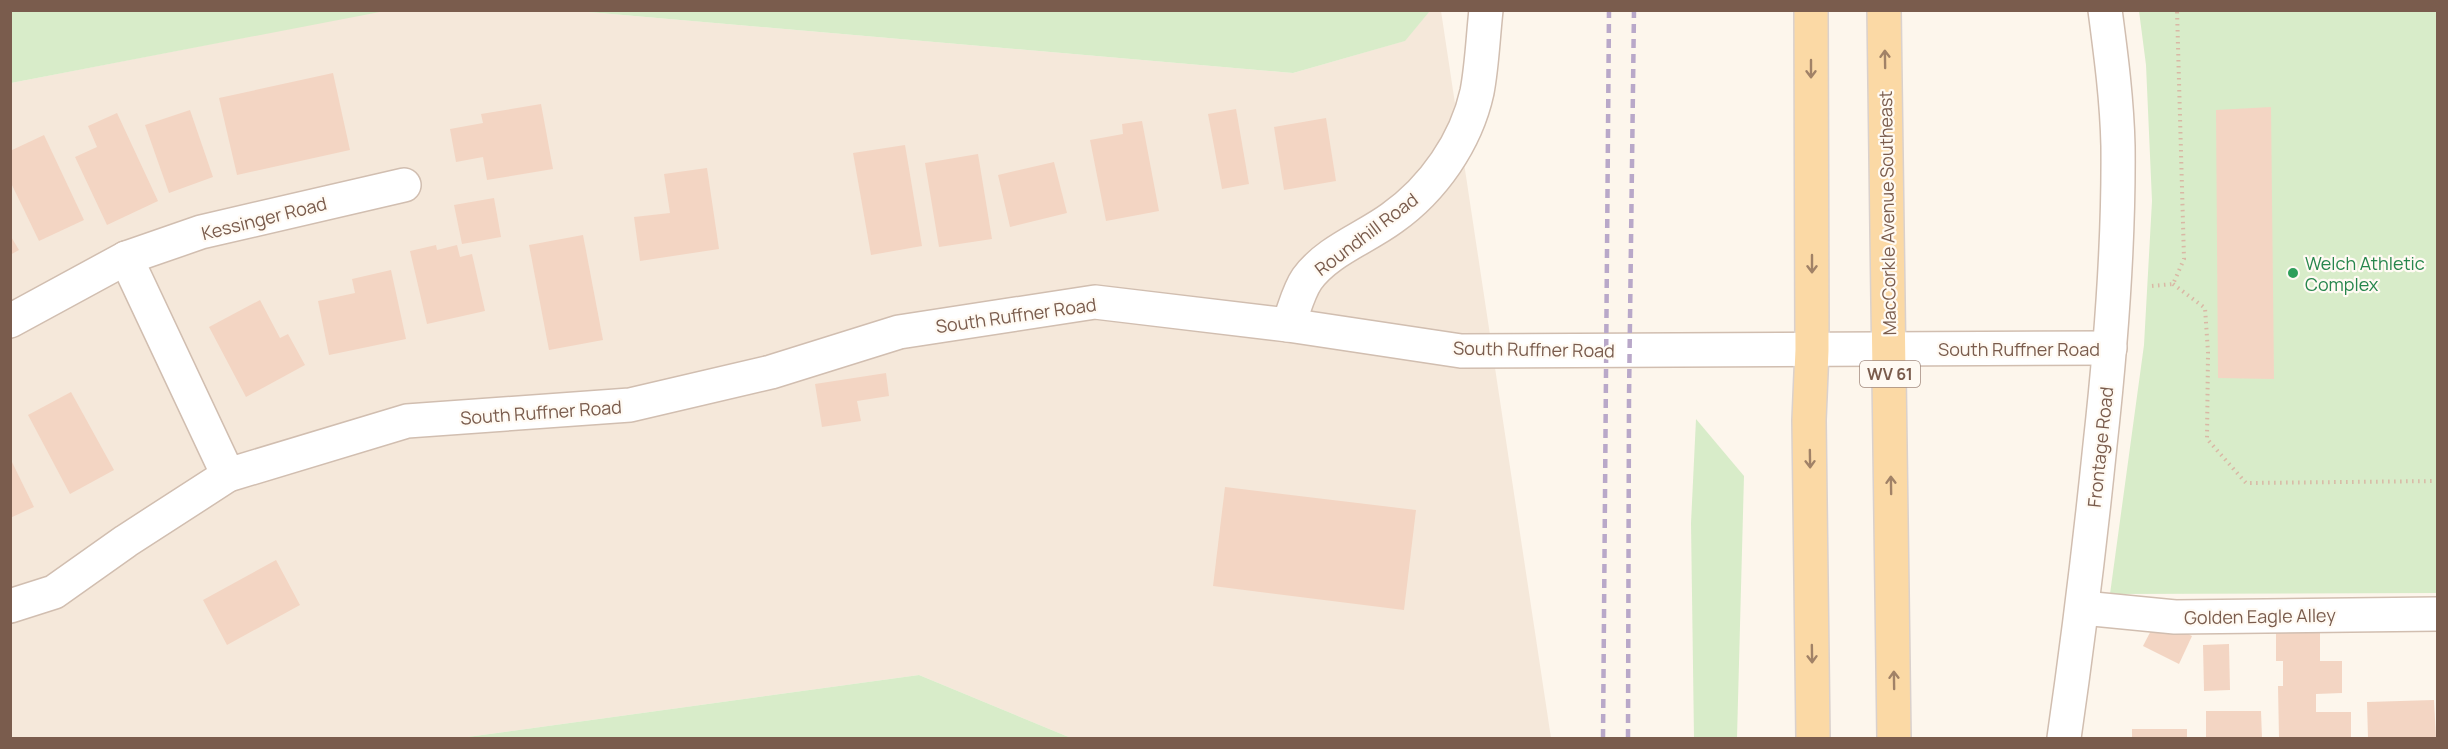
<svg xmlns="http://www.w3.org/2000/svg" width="2448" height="749" font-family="Manrope,sans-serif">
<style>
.residential{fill:#f5e8da}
.green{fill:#d8ecc9}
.building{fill:#f3d5c3}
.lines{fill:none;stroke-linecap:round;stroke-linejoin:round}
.minor-casing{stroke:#d1beb0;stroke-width:36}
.major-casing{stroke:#dad1cd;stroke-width:36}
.path{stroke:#d9b8a5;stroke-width:4;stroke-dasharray:1.5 4.5;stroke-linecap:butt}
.minor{stroke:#fff;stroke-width:33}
.major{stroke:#fbd9a5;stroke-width:33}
.rail{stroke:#b9a8c9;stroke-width:4.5;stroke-dasharray:9 6;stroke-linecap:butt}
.oneway{stroke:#a18267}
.leisure-dot{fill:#2e9e5b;stroke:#fffaf3;stroke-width:2}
.labels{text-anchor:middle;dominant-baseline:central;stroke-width:4.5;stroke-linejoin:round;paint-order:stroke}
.shield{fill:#fffaf3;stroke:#a28b7f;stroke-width:1.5}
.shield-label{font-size:16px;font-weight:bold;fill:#7a5c4d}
.street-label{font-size:18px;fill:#7a5c4d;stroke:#fffaf3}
.leisure-label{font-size:18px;fill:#27864d;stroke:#fffaf3;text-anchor:start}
</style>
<rect width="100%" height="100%" fill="#fdf6ec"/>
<!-- residential -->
<path class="residential" d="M385,10L577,11L1293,73L1404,41L1430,11H1441L1551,738H1071L919,675L460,738H11V83Z"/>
<!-- green -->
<g class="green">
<path d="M11,10H385V11L11,83Z"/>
<path d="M577,11H1430L1405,41L1293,73Z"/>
<path d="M2139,11H2437V593L2110,594L2144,345L2152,201L2146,65Z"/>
<path d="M1696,419L1744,476L1737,738H1694L1691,523Z"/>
<path d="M919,675L1071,738H460Z"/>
</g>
<!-- building -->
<g class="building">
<path d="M333,73L350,150L237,175L219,98Z"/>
<path d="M541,104L553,169L487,180L483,157L456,162L450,129L483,123L481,114Z"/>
<path d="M2271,107L2274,379L2218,378L2216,110Z"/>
<path d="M1236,109L1249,184L1222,189L1208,114Z"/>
<path d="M190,110L213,177L169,193L145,125Z"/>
<path d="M117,113L158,201L107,225L75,157L97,147L88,126Z"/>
<path d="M1326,118L1336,181L1284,190L1274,127Z"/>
<path d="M1142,121L1159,211L1106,221L1090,140L1123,134L1122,124Z"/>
<path d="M44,135L84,220L39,241L10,181V151Z"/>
<path d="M905,145L922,246L871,255L853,153Z"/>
<path d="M978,154L992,239L939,247L925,163Z"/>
<path d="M1054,162L1067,213L1010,227L998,175Z"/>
<path d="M707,168L719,249L640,261L634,217L670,213L664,174Z"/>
<path d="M494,198L501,237L462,244L454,205Z"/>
<path d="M10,235L19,250L10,255Z"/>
<path d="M583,235L603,340L549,350L529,245Z"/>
<path d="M436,245L437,250L457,245L460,257L472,254L485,311L427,324L410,251Z"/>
<path d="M391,270L406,339L329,355L318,301L355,293L352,279Z"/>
<path d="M260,300L280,338L288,334L305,365L246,397L209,327Z"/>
<path d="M886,373L889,396L857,401L861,421L822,427L815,384Z"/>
<path d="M71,392L114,470L70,494L28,415Z"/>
<path d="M10,458L34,507L10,518Z"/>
<path d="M1225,487L1416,510L1404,610L1213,586Z"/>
<path d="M276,560L300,605L227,645L203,600Z"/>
<path d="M2157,619L2192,636L2179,664L2143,646Z"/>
<path d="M2276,622H2320V661H2342V693L2316,694V712H2351V738H2279L2278,686H2283V661H2276Z"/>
<path d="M2229,644L2230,690L2204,691L2203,645Z"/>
<path d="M2434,700L2436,738H2368L2367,702Z"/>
<path d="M2206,711H2261L2262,738H2206Z"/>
<rect x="2132" y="729" width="55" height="9"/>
</g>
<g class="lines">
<!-- minor casing -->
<g class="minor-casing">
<g id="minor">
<path d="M126,258L228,475"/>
<path d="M10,321L126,258L152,249L201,232L404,185"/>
<path d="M1288,325C1294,311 1298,292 1307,279C1327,251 1365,238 1392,218C1433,189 1466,142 1477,92C1482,66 1483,37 1486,10"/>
<path d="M10,606L54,592L126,541L228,475L407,421L630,405L771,372L899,332L1095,302L1288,325L1461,351L2110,348"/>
<path d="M2083,608L2175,617L2438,614"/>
<path d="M2064,738C2078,641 2090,543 2100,445C2111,346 2119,246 2118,146C2117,101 2111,55 2105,10"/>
</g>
</g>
<!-- major casing -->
<g class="major-casing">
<g id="major">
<path d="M1811,10L1812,350L1809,420L1813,738"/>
<path d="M1884,10L1894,738"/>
</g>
</g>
<!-- path -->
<g class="path">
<path d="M2173,284L2205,308L2208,352L2207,439L2246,483L2438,481"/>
<path d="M2152,286L2173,284L2184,259L2177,10"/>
</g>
<!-- minor -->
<use href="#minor" class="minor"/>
<!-- major -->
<use href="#major" class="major"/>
<!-- rail -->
<g class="rail">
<path d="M1603,738L1609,10"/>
<path d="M1628,738L1629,398L1634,10"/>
</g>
</g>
<!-- one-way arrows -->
<defs><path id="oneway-shaft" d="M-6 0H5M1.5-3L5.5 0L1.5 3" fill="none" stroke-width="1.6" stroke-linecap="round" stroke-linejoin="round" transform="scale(1.5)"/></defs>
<g class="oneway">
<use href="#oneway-shaft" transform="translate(1885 59) rotate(-91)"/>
<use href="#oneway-shaft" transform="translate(1811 69) rotate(90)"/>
<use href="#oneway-shaft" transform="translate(1812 264) rotate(90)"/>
<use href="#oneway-shaft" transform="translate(1810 459) rotate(89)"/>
<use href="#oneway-shaft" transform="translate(1891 485) rotate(-91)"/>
<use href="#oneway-shaft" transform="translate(1812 654) rotate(89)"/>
<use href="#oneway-shaft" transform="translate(1894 680) rotate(-91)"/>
</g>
<!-- markers -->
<circle class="leisure-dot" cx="2293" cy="273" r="6"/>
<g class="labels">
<!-- shield labels -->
<rect class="shield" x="1860" y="361" width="60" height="26" rx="4.5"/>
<g class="shield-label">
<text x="1890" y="374">WV 61</text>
</g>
<!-- street labels -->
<g class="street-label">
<text transform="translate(1887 213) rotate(-91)">MacCorkle Avenue Southeast</text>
<text transform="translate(264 218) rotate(-14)">Kessinger Road</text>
<text transform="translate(1366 234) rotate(-37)">Roundhill Road</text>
<text transform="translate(1016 315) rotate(-8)">South Ruffner Road</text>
<text transform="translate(1534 349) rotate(1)">South Ruffner Road</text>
<text x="2019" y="349">South Ruffner Road</text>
<text transform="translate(541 412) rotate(-4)">South Ruffner Road</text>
<text transform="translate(2100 447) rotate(-84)">Frontage Road</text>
<text transform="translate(2260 616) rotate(-1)">Golden Eagle Alley</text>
</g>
<!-- leisure labels -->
<g class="leisure-label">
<text x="2305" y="263">Welch Athletic<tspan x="2305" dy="21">Complex</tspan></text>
</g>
</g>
<!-- border -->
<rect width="2448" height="749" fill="none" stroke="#7a5c4d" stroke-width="24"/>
</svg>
